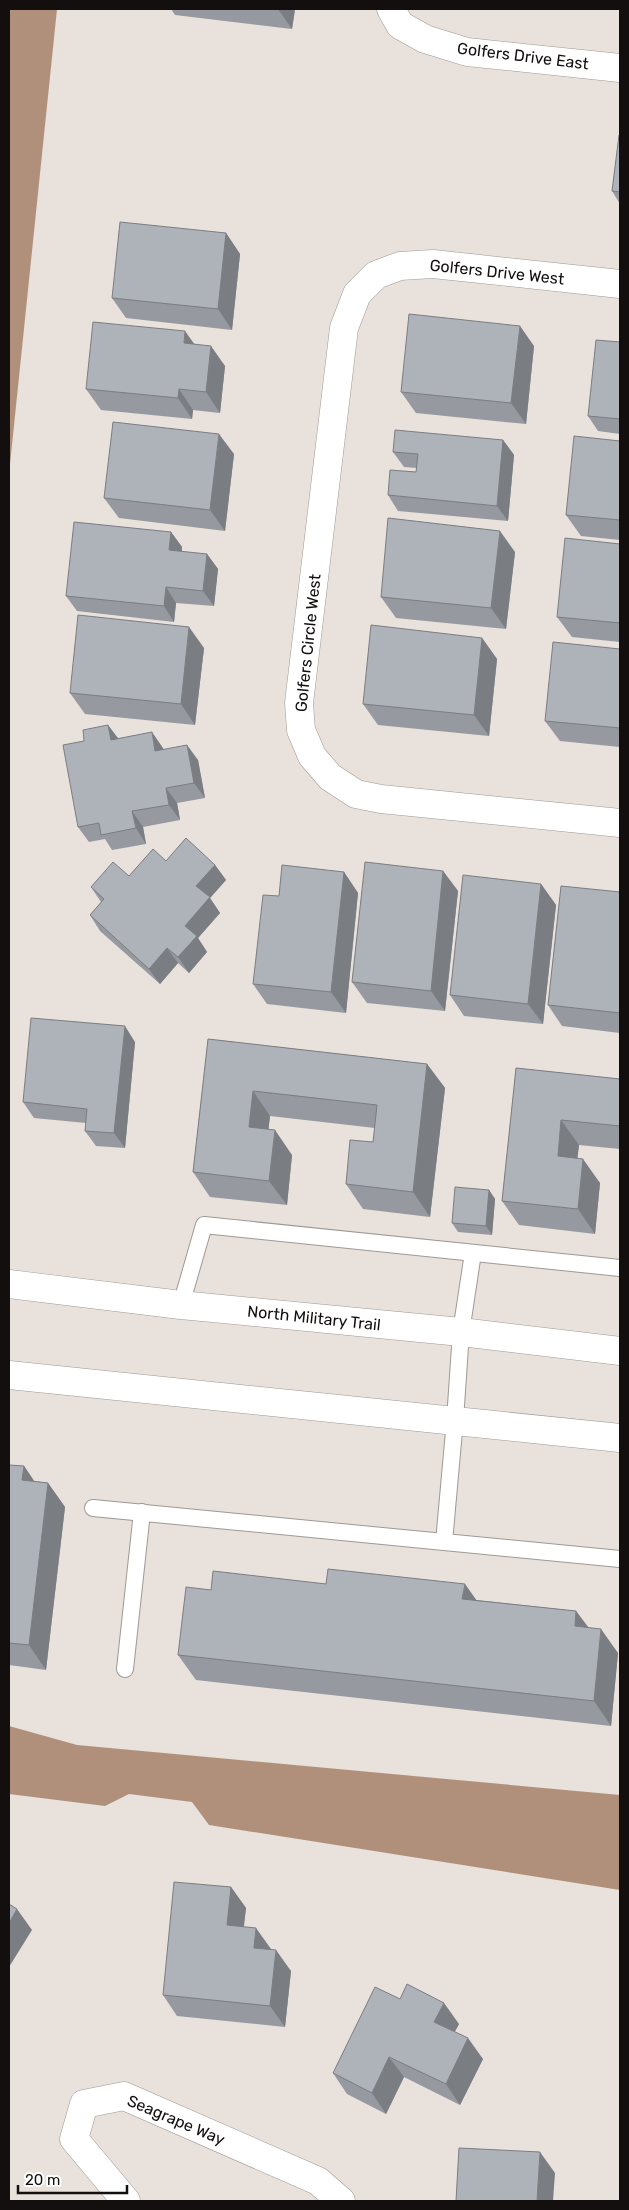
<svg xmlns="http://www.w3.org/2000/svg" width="629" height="2210" font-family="Rubik,sans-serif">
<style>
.water{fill:#b0907b}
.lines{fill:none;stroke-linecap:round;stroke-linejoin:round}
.lane-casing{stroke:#a09894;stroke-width:18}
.street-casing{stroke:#a09894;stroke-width:29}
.secondary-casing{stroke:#a09894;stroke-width:29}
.lane{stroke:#fff;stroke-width:16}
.street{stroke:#fff;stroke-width:28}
.secondary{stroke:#fff;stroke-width:28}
.wall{fill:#96999f}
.shaded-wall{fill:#7a7d82}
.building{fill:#aeb2b9;stroke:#7a7d82}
.labels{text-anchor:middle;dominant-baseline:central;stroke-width:4;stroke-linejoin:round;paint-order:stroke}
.street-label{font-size:16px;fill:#120f0e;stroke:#fff}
</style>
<rect width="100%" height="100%" fill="#e9e1dc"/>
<!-- water -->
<g class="water">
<path d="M9,9H57L9,474Z"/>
<path d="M9,1726L77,1745L620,1795V1890L209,1825L192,1802L129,1794L105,1806L9,1794Z"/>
</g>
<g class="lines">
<!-- lane casing -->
<g class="lane-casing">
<g id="lane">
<path d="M181,1305L204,1225L620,1268"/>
<path d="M93,1508L620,1559"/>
<path d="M444,1542L455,1420L461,1332L473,1253"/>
<path d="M125,1669L142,1512"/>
</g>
</g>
<!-- street casing -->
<g class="street-casing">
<g id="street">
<path d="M391,9L400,25L425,39L467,52L620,68"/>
<path d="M620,284L433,264L400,266L376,275L357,294L344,328L299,703L301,730L312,756L330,777L356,794L381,799L620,823"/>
<path d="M126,2201L74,2139L84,2104L124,2096L318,2181L341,2201"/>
</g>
</g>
<!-- secondary casing -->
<g class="secondary-casing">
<g id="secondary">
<path d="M9,1284L181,1305L461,1332L620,1351"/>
<path d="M9,1375L620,1438"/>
</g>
</g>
<!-- lane -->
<use href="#lane" class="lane"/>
<!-- street -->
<use href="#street" class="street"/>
<!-- secondary -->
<use href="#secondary" class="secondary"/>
</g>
<!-- wall -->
<g class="wall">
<path d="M171,9H295L292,29L175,15Z"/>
<path d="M620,135V204L612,191Z"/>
<path d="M226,233L240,254L232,330L126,318L112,298Z"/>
<path d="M620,342V434L598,431L588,416Z"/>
<path d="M194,344L225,366L220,413L193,410L192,419L101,410L86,389Z"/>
<path d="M534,346L526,424L416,413L401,392Z"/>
<path d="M503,440L514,455L508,521L398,511L388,495L416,472L417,468L404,467L393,452Z"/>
<path d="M620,441V540L581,536L566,515Z"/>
<path d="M234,454L225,531L119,518L104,498Z"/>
<path d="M171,532L182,547V552L207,554L218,569L214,606L176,603L174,622L77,611L66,596Z"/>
<path d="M620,544V642L572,637L557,617Z"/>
<path d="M515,552L506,629L396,618L381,597Z"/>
<path d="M482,638L497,659L489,736L378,725L363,704Z"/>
<path d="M204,648L195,725L85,714L70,693Z"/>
<path d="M620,649V747L560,741L545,721Z"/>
<path d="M108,725L118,738L163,748V749L198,760L205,798L177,803L180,820L143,827L146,844L112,850L105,839L89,842L78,827L84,741Z"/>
<path d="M166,861L215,865L226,880L210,898L220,913L198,938L207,952L189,973L178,963L160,984L100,931L90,915L101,902L91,887L129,876Z"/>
<path d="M443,871L458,891L445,1011L367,1003L352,982Z"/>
<path d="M344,872L358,893L346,1013L267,1004L253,984L279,896Z"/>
<path d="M541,884L556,905L543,1024L464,1016L450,995Z"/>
<path d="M620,892V1033L562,1026L548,1005Z"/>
<path d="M208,1039L427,1064L445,1088L430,1217L363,1209L346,1184L373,1142L375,1128L270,1116L268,1130L292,1155L287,1205L210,1197L193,1172Z"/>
<path d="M135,1042L125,1148L96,1146L85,1131L86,1123L34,1118L23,1102Z"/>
<path d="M516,1068L620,1079V1149L579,1145L577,1158L600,1183L595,1234L519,1225L502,1201Z"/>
<path d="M489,1190L495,1199L492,1235L458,1232L452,1223Z"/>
<path d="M9,1465L24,1466L34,1481L48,1483L65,1507L46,1670L9,1665Z"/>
<path d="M476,1600L576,1611L588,1627L618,1653L611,1726L196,1680L178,1655Z"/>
<path d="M231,1887L246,1908L244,1927L271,1949V1950L291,1971L285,2027L177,2016L163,1995Z"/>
<path d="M400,1999L459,2024L454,2032L483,2059L460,2105L404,2077L386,2114L347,2094L333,2073Z"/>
</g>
<!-- shaded-wall -->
<g class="shaded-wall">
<path d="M278,9H295L292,29Z"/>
<path d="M226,233L240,254L232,330L218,309Z"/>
<path d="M520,326L534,346L526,424L511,403Z"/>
<path d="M185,331L200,352L184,343Z"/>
<path d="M211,346L225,366L220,413L206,392Z"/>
<path d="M179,389L193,410L192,419L178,398Z"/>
<path d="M219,434L234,454L225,531L210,510Z"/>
<path d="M503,440L514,455L508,521L497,506Z"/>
<path d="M500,531L515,552L506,629L491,608Z"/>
<path d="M171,532L182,547L180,566L169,550Z"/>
<path d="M207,554L218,569L214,606L203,591Z"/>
<path d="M166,587L176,603L174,622L164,606Z"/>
<path d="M189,627L204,648L195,725L181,704Z"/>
<path d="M482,638L497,659L489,736L474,715Z"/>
<path d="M108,725L119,740H111Z"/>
<path d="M152,732L163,748L166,766L155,751Z"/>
<path d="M187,745L198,760L205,798L194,783Z"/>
<path d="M166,788L177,803L180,820L169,805Z"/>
<path d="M132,811L143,827L146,844L136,828Z"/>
<path d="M215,865L226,880L210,898L220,913L198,938L207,952L189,973L178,957L185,926L196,886Z"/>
<path d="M443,871L458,891L445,1011L431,991Z"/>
<path d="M344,872L358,893L346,1013L331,992Z"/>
<path d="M541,884L556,905L543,1024L528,1004Z"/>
<path d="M167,948L178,963L160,984L149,969Z"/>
<path d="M125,1026L135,1042L125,1148L114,1133Z"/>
<path d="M427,1064L445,1088L430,1217L413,1192Z"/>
<path d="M253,1091L270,1116L266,1152L249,1127Z"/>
<path d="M561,1120L579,1145L575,1180L558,1156Z"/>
<path d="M275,1130L292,1155L287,1205L269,1181Z"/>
<path d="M583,1159L600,1183L595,1234L578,1209Z"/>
<path d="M489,1190L495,1199L492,1235L486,1226Z"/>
<path d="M24,1466L41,1491L22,1480Z"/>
<path d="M48,1483L65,1507L46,1670L29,1645Z"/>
<path d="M465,1584L482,1608L462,1599Z"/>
<path d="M576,1611L594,1635L575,1626Z"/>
<path d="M601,1629L618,1653L611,1726L594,1701Z"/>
<path d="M231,1887L246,1908L241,1946L227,1925Z"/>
<path d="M17,1909L32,1930L9,1967V1923Z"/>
<path d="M256,1928L271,1949L269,1969L254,1948Z"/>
<path d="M276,1950L291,1971L285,2027L270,2006Z"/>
<path d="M444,2003L459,2024L449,2043L434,2022Z"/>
<path d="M468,2038L483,2059L460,2105L446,2084Z"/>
<path d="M389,2057L404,2077L386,2114L372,2093Z"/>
<path d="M540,2152L555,2173L553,2201H537Z"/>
</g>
<!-- building -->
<g class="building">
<path d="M619,135H620V192L612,191Z"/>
<path d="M120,222L226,233L218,309L112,298Z"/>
<path d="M409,314L520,326L511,403L401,392Z"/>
<path d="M93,322L185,331L184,343L211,346L206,392L179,389L178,398L86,389Z"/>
<path d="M596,340L620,342V419L588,416Z"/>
<path d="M113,422L219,434L210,510L104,498Z"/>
<path d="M395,430L503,440L497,506L388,495L390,470L416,472L418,454L393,452Z"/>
<path d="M574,436L620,441V520L566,515Z"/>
<path d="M388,518L500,531L491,608L381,597Z"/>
<path d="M74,522L171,532L169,550L207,554L203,591L166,587L164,606L66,596Z"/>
<path d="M565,538L620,544V623L557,617Z"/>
<path d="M78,615L189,627L181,704L70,693Z"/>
<path d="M371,625L482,638L474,715L363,704Z"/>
<path d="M553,642L620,649V728L545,721Z"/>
<path d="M108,725L111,740L152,732L155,751L187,745L194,783L166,788L169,805L132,811L136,828L101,835L99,823L78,827L63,745L84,741L83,730Z"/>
<path d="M186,838L215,865L196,886L210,897L185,926L197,936L178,957L167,948L149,969L90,915L104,899L91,887L113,862L129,876L153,849L166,861Z"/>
<path d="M365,862L443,871L431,991L352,982Z"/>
<path d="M282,865L344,872L331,992L253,984L263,895L279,896Z"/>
<path d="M463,875L541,884L528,1004L450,995Z"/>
<path d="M561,886L620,892V1013L548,1005Z"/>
<path d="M31,1018L125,1026L114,1133L85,1131L87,1109L23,1102Z"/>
<path d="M208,1039L427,1064L413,1192L346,1184L350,1140L373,1142L377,1105L253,1091L249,1127L275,1130L269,1181L193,1172Z"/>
<path d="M516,1068L620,1079V1126L561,1120L558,1156L583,1159L578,1209L502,1201Z"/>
<path d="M455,1187L489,1190L486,1226L452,1223Z"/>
<path d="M9,1465L24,1466L22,1480L48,1483L29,1645L9,1643Z"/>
<path d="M328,1569L465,1584L462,1599L576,1611L575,1626L601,1629L594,1701L178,1655L186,1587L211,1590L213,1571L326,1584Z"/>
<path d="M174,1882L231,1887L227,1925L256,1928L254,1948L276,1950L270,2006L163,1995Z"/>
<path d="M9,1904L17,1909L9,1923Z"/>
<path d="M407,1984L444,2003L434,2022L468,2038L446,2084L389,2057L372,2093L333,2073L375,1987L400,1999Z"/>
<path d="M459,2148L540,2152L537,2201H456Z"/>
</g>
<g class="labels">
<!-- street labels -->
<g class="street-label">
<text transform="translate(523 56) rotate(7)">Golfers Drive East</text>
<text transform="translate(497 272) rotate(6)">Golfers Drive West</text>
<text transform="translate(308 643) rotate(-84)">Golfers Circle West</text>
<text transform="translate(314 1318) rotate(6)">North Military Trail</text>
<text transform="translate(176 2120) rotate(23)">Seagrape Way</text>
</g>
</g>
<!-- border -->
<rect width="629" height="2210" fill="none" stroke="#120f0e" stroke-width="20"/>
<!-- scale -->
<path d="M18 2185v8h109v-8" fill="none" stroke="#120f0e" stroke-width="2.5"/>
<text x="25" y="2185" font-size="15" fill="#120f0e" stroke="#ffffff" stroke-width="4" paint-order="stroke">20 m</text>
</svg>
